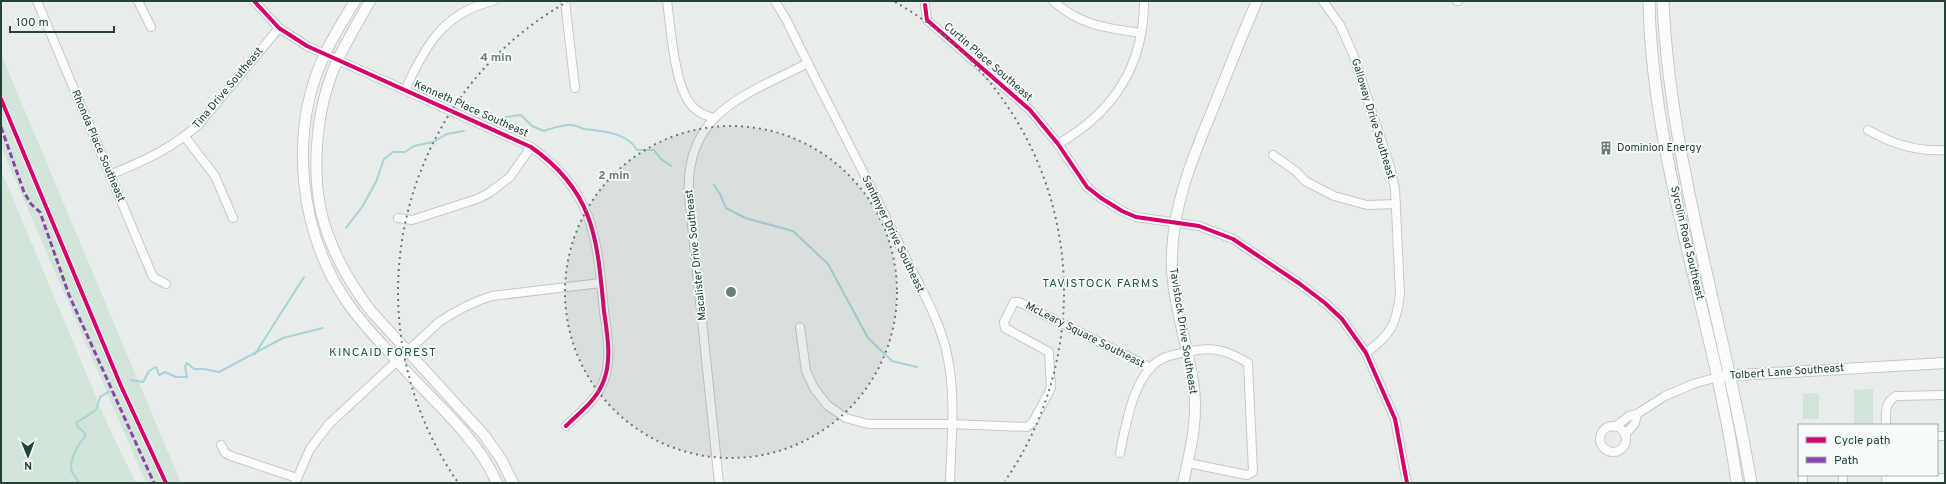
<svg xmlns="http://www.w3.org/2000/svg" width="1946" height="484" font-family="Overpass,sans-serif">
<style>
.green{fill:#d1e6d8}
.lines{fill:none;stroke-linecap:round;stroke-linejoin:round}
.stream{stroke:#a9d4db;stroke-width:2}
.minor-casing{stroke:#c5cac8;stroke-width:10}
.tertiary-casing{stroke:#c5cac8;stroke-width:12}
.secondary-casing{stroke:#c3cbc8;stroke-width:13}
.minor{stroke:#fcfcfc;stroke-width:8}
.tertiary{stroke:#fcfcfc;stroke-width:10}
.secondary{stroke:#fcfcfc;stroke-width:11}
.quiet{stroke:#8e44ad;stroke-width:3;stroke-dasharray:6 3;stroke-linecap:butt}
.cycleway-casing{stroke:#f7fbf9;stroke-width:6}
.cycleway{stroke:#d6006c;stroke-width:4}
.ring{fill:none;stroke:#697e78;stroke-width:2;stroke-dasharray:2 4}
.labels{text-anchor:middle;dominant-baseline:central;stroke-width:3.5;stroke-linejoin:round;paint-order:stroke}
.street-label{font-size:11px;fill:#24423a;stroke:#f7fbf9}
.poi-label{font-size:11px;fill:#24423a;stroke:#f7fbf9;text-anchor:start}
.neighbourhood-label{font-size:12px;letter-spacing:1px;fill:#1f5548;stroke:#f7fbf9}
.centre{fill:#697e78;stroke:#f7fbf9;stroke-width:2}
.ring-label{font-size:12px;text-anchor:middle;font-weight:bold;fill:#697e78;stroke:#f7fbf9;stroke-width:3.5;stroke-linejoin:round;paint-order:stroke}
</style>
<rect width="100%" height="100%" fill="#e8edeb"/>
<!-- green -->
<g class="green">
<path d="M1,54L181,483H146L1,147Z"/>
<path d="M1,170L110,430L136,483H1Z"/>
<path d="M1873,389V425H1854V390Z"/>
<rect x="1803" y="393" width="16" height="26"/>
</g>
<g class="lines">
<!-- stream -->
<g class="stream">
<path d="M500,118L521,115L532,126L544,131C553,128 562,124 572,125C576,125 580,128 584,129C601,131 627,132 637,150H654L661,159L671,166"/>
<path d="M714,185L720,194L726,208L745,218L793,231L828,264L868,338L892,361L917,367"/>
<path d="M346,228L362,207L376,182L384,159L393,152H405L414,146L433,142L447,134L464,131"/>
<path d="M255,354L304,277"/>
<path d="M131,380L143,382L149,371L156,367L159,375L165,372L176,377H187L185,367L187,363L194,369H204L219,372L283,338L323,328"/>
<path d="M79,483C77,478 74,476 72,472C68,462 78,444 85,437V433L78,427L76,423L96,410L100,397L110,391"/>
</g>
<!-- minor casing -->
<g class="minor-casing">
<g id="minor">
<path d="M37,1L153,277L166,284"/>
<path d="M138,1L151,27"/>
<path d="M254,1L279,28L307,46L531,147C595,192 597,239 604,311C607,333 612,358 604,380C597,400 581,411 566,426"/>
<path d="M565,1L575,88"/>
<path d="M667,1C671,28 674,90 694,108C699,113 707,116 713,118"/>
<path d="M775,1L787,21C824,97 864,172 901,248C918,284 941,320 948,359C956,399 951,442 950,483"/>
<path d="M1053,1C1081,26 1107,28 1141,33"/>
<path d="M1323,1L1340,25L1353,54L1390,167L1395,189L1400,294C1396,326 1391,334 1366,353"/>
<path d="M1457,1H1458"/>
<path d="M925,5L927,20L1030,110L1058,144L1087,187L1101,198L1122,211L1136,217L1199,226L1233,239L1300,284L1325,303L1342,319L1366,353L1395,419L1407,483"/>
<path d="M405,90C425,46 443,13 493,1"/>
<path d="M1868,130C1892,144 1917,152 1945,150"/>
<path d="M185,137L215,176L233,218"/>
<path d="M1058,144C1114,112 1144,66 1144,1"/>
<path d="M1273,155L1297,172L1305,181L1334,196L1367,205L1396,204"/>
<path d="M110,175C145,160 172,149 200,123L279,28"/>
<path d="M398,218L412,220L477,199L489,193L510,177L531,147"/>
<path d="M800,327L806,371L814,388L827,405L846,418L868,424H951L1027,427L1033,422L1051,388L1049,352L1005,328L1004,322L1014,302H1019L1151,368"/>
<path d="M1886,425C1886,412 1884,403 1896,396L1945,395"/>
<circle cx="1613" cy="439" r="13"/>
<path d="M1615,427L1629,416L1637,414L1665,396L1693,384L1718,377"/>
<path d="M1625,435L1635,423L1637,414"/>
<path d="M1937,436H1945"/>
<path d="M221,445L225,453L231,456L297,478"/>
<path d="M1120,453C1126,425 1133,376 1160,360C1168,355 1178,354 1187,352C1211,346 1227,350 1248,363L1253,472L1247,475L1188,463"/>
<path d="M1803,475V483"/>
<path d="M1843,475V483"/>
<path d="M1886,479L1945,478"/>
<path d="M295,483L310,449L329,424L438,323C455,311 472,302 492,296L601,283"/>
<path d="M719,483L689,196C684,112 746,95 808,63"/>
</g>
</g>
<!-- tertiary casing -->
<g class="tertiary-casing">
<g id="tertiary">
<path d="M355,1C345,18 333,36 325,54C288,132 299,232 347,302C362,324 381,343 398,362C432,401 476,435 497,483"/>
<path d="M370,1C359,20 348,39 338,59C314,111 308,187 330,240C340,266 354,289 371,311L484,435L501,459L513,483"/>
<path d="M1718,377L1738,375L1945,363"/>
<path d="M1183,483C1191,449 1199,416 1193,381C1186,338 1170,296 1172,253C1174,202 1193,157 1212,111C1227,74 1241,37 1257,1"/>
</g>
</g>
<!-- secondary casing -->
<g class="secondary-casing">
<g id="secondary">
<path d="M1649,1C1652,165 1715,321 1737,483"/>
<path d="M1663,1C1670,165 1724,322 1751,483"/>
</g>
</g>
<!-- minor -->
<use href="#minor" class="minor"/>
<!-- tertiary -->
<use href="#tertiary" class="tertiary"/>
<!-- secondary -->
<use href="#secondary" class="secondary"/>
<!-- quiet -->
<path class="quiet" d="M1,127L24,192L31,204L40,212L69,295L154,483"/>
<!-- cycleway casing -->
<g class="cycleway-casing">
<g id="cycleway">
<path d="M254,1L279,28L307,46L531,147C595,192 597,239 604,311C607,333 612,358 604,380C597,400 581,411 566,426"/>
<path d="M925,5L927,20L1030,110L1058,144L1087,187L1101,198L1122,211L1136,217L1199,226L1233,239L1300,284L1325,303L1342,319L1366,353L1395,419L1407,483"/>
<path d="M1,99L121,386L166,483"/>
</g>
</g>
<!-- cycleway -->
<use href="#cycleway" class="cycleway"/>
</g>
<!-- distance rings -->
<circle cx="731" cy="292" r="166" fill="#697e78" fill-opacity=".12"/>
<g class="ring">
<circle cx="731" cy="292" r="166"/>
<path d="M457 481A333 333 0 0 1 567 2M895 2A333 333 0 0 1 1005 481"/>
</g>
<!-- icons -->
<defs>
<g id="building-bare" transform="scale(1.08)"><path d="M-4-6H4V6H1V3H-1V6H-4ZM-2.5-4.3h1.7v1.8h-1.7ZM.8-4.3h1.7v1.8H.8ZM-2.5-1h1.7V.8h-1.7ZM.8-1h1.7V.8H.8Z" fill="#697e78" stroke="#f7fbf9" stroke-width="2.5" paint-order="stroke"/></g>
</defs>
<g fill-rule="evenodd">
<use href="#building-bare" x="1606" y="148"/>
</g>
<g class="labels">
<!-- street labels -->
<g class="street-label">
<text transform="translate(988 62) rotate(41)">Curtin Place Southeast</text>
<text transform="translate(228 88) rotate(-50)">Tina Drive Southeast</text>
<text transform="translate(471 109) rotate(24)">Kenneth Place Southeast</text>
<text transform="translate(1373 119) rotate(73)">Galloway Drive Southeast</text>
<text transform="translate(98 146) rotate(67)">Rhonda Place Southeast</text>
<text transform="translate(893 234) rotate(64)">Santmyer Drive Southeast</text>
<text transform="translate(1687 243) rotate(77)">Sycolin Road Southeast</text>
<text transform="translate(696 255) rotate(-96)">Macalister Drive Southeast</text>
<text transform="translate(1183 331) rotate(81)">Tavistock Drive Southeast</text>
<text transform="translate(1085 335) rotate(27)">McLeary Square Southeast</text>
<text transform="translate(1787 372) rotate(-4)">Tolbert Lane Southeast</text>
</g>
<!-- poi labels -->
<g class="poi-label">
<text x="1617" y="148">Dominion Energy</text>
</g>
<!-- neighbourhood labels -->
<g class="neighbourhood-label">
<text x="1101" y="284">TAVISTOCK FARMS</text>
<text x="383" y="353">KINCAID FOREST</text>
</g>
</g>
<circle cx="731" cy="292" r="6" class="centre"/>
<g class="ring-label">
<text x="496" y="61">4 min</text>
<text x="614" y="179">2 min</text>
</g>
<!-- border -->
<rect width="1946" height="484" fill="none" stroke="#24423a" stroke-width="4"/>
<!-- legend -->
<rect x="1798" y="424" width="140" height="52" fill="#f7fbf9" stroke="#a3b1ad"/>
<rect x="1806" y="437" width="20" height="6" fill="#d6006c" stroke="#a3b1ad"/>
<text x="1834" y="444" font-size="12" fill="#24423a">Cycle path</text>
<rect x="1806" y="457" width="20" height="6" fill="#8e44ad" stroke="#a3b1ad"/>
<text x="1834" y="464" font-size="12" fill="#24423a">Path</text>
<!-- north arrow -->
<g transform="translate(28 456) rotate(179)" stroke="#f7fbf9" stroke-width="3" paint-order="stroke">
<path d="M0-3L7 15L0 10L-7 15Z" fill="#24423a"/>
<text y="-6" font-size="11" font-weight="bold" text-anchor="middle" fill="#24423a">N</text>
</g>
<!-- scale -->
<path d="M10 26v6h104v-6" fill="none" stroke="#24423a" stroke-width="2"/>
<text x="16" y="26" font-size="12" fill="#24423a" stroke="#f7fbf9" stroke-width="3" paint-order="stroke">100 m</text>
</svg>
